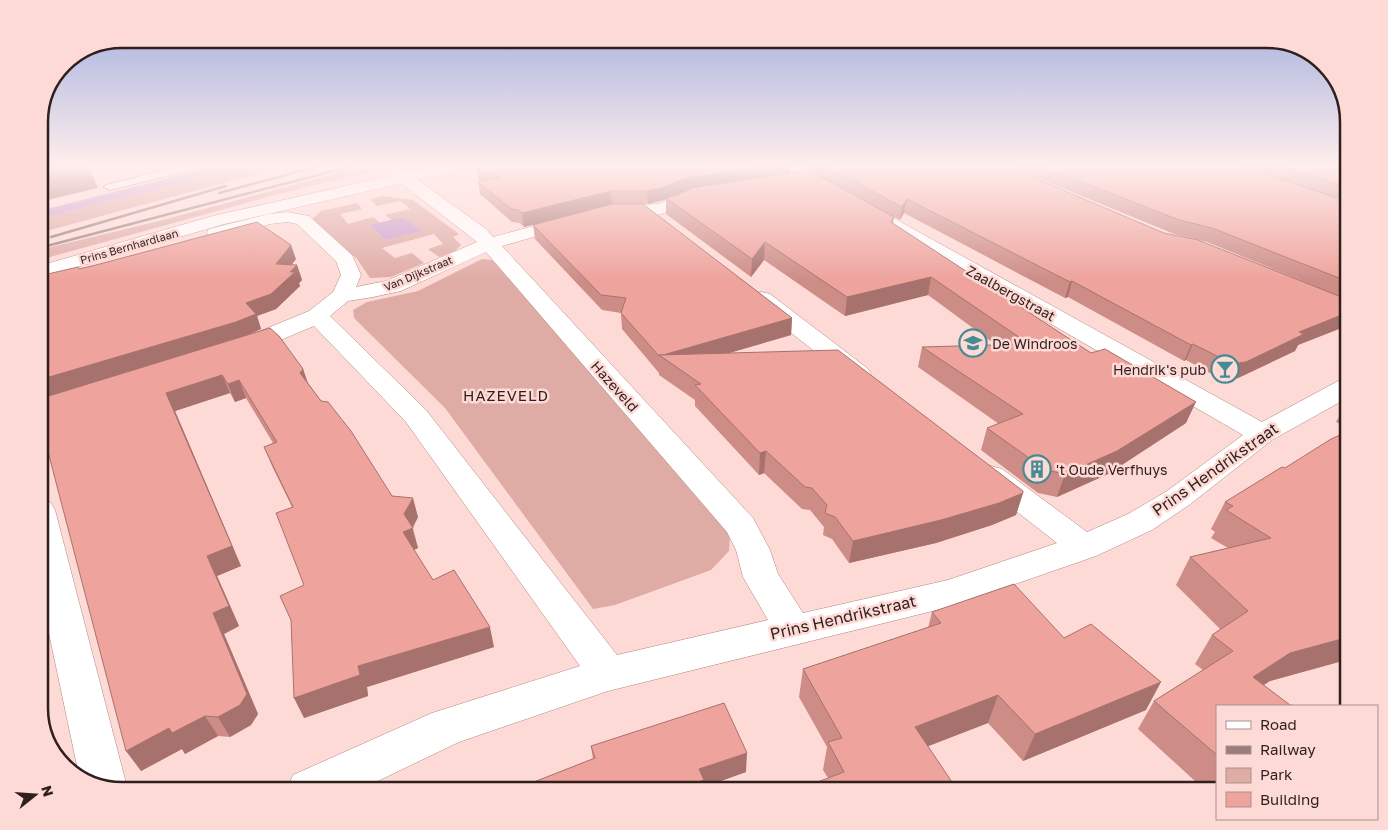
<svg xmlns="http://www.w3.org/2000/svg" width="1388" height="830" font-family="'Golos Text',sans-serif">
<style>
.green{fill:#dfaba5}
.water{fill:#cb9acd}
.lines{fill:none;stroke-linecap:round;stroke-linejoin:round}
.lane-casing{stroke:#b18883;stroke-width:2}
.street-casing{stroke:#b18883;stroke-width:1}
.secondary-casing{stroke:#b18883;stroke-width:1}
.lane{fill:#fff;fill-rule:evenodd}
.street{fill:#fff;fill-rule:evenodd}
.secondary{fill:#fff;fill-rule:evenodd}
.rail{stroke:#997f7c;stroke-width:2.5}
.wall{fill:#cd8c86}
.shaded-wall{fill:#a7726d}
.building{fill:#eea39c;stroke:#a7726d}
.labels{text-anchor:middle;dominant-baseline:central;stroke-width:5;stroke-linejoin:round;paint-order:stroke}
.far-street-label{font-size:11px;fill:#2f1f1d;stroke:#fedad6}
.street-label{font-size:14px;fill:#2f1f1d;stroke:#fedad6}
.poi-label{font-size:14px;fill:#2f1f1d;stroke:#fedad6;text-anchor:start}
.neighbourhood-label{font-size:15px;letter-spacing:1px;fill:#2f1f1d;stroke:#fedad6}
.near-street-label{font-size:16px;fill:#2f1f1d;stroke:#fedad6}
.rim{fill:none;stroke:#2f1f1d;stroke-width:2.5}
</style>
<rect width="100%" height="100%" fill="#fedad6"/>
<!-- green -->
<g class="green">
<path d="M250,165H290L39,233V219Z"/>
<path d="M367,165H398L275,195L39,260V256L48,254L43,249L163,220Z"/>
<path d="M382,196L413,200L459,234L453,237L461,245L455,251L439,257L428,249L443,244L434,234L382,248L395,258L412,253L424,263L391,277L370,278L357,259L312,219L321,211L357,203L362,209L340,214L348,224L373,217L380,223L369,225L386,240L421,231L403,217L392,220L385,215L410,209L400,201L377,206L370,199Z"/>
<path d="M482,259L493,260L730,534L729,551L711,570L615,605L593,609L445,408L354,318L353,310L367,302L418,291Z"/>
</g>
<!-- water -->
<g class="water">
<path d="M220,165H250L39,219V211Z"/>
<path d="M403,217L422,231L386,240L369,225Z"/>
</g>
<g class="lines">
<!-- lane casing -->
<g class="lane-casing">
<path id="lane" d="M185,165H204L203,167L110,190L104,187L106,185Z"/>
</g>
<!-- street casing -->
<g class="street-casing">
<g id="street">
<path d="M780,165H800L836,185L838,189L836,193H824L782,168Z"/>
<path d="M398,168L404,170L486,229L493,237L570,216L576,217L579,221L576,225L502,246L753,518L770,550L778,574L803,613L948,580L1057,543L980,483L976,476L980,469L991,466L1002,469L1087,532L1128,514L1167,491L1243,435L876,223L873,219L876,215L882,214L888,215L1262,422L1340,380L1349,378V397L1272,440L1189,505L1152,530L1096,556L949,607L608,691L459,742L357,791H286L293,775L432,713L580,666L406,422L314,326L252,352L243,354L234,352L231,347L234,342L309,311L333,292L341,275L336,261L297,224L287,222L270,224L216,239L209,237L207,233L209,229L269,214L287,212L309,216L352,255L361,275L356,287L386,281L477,242L392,176L390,173L392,170ZM486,252L727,532L736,550L743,577L768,620L617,655L426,410L330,316L348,301L373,297L401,291Z"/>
<path d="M701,190L707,191L710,195L707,199L658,215L614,216L608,215L605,211L608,207L614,206L658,204L682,194Z"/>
<path d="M762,292L770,294L867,368L871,373L867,378L858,381L849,378L754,304L751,299L754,294Z"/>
<path d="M39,499L50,502L55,510L127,787L125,791L80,780L39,586Z"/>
</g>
</g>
<!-- secondary casing -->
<g class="secondary-casing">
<g id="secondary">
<path d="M69,165H102L100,168L39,181V171Z"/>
<path d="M438,165H468L466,168L460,170L224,224L39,278V266L213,216Z"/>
</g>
</g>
<!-- lane -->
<use href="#lane" class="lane"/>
<!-- street -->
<use href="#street" class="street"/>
<!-- secondary -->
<use href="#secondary" class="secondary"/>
<!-- rail -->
<g class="rail">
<path d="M219,193L323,165"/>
<path d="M51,237L226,186"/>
<path d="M39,248L356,165"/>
</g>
</g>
<!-- wall -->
<g class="wall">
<path d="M800,165H1004L1164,233L1315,286L1207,242L1174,234L1016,169L1011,165H1239L1272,176L1240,165H1349V325L1298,345L1295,351L1238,378L1230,380L1221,379L1186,360L1184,361L1068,297L1065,298L904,213L900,220L894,217L893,224L1186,423L1108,474L1057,497L1038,493L981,450L987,428L999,424L918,367L922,347L996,345L928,295L845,316L764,260L751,277L666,214V199L648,204H633L792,318L791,335L728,353L1023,493L1016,515L992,525L936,543L849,563L832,539L823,535L824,527L810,510L802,509L764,473L759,475L695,406V400L659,375V373L622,329L621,313L602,310L535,239L533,225L612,204L524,227L520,223L512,222L480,194L478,182L482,181L478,179L476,167L790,172L808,170Z"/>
<path d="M296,259L291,265H297L302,280L299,283L300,286L276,309L257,316L261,329L253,333L303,369L308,383L392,496L418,517L413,528L418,548L414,550L433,580L494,647L367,687L368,696L304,718V585L292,507L272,466L264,447L273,443L246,398L235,402L230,393L175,411L241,566L217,576L239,626L224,634L258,714L251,725L230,737L218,736L185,754L182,749L141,771L40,399L79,269Z"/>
<path d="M1349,400V428L1336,422Z"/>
<path d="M1282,467L1346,660L1270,681L1217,706V791H1206L1138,729L1154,701L1203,670L1195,664L1212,635L1220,629L1176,585L1190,557L1228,548L1211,538L1215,532L1211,529L1225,502Z"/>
<path d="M932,612L1064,638L1146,710L1023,761L988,723L928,746L828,778L823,770L827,747L799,697L803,669L928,628Z"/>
<path d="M591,746L746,772L704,787V791H511L593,759Z"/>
</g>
<!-- shaded-wall -->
<g class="shaded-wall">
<path d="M39,165H88L98,188L39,202Z"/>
<path d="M773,165H791L790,175L686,191L668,199L666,198V199L664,200L648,204L647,191L686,178Z"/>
<path d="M611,191L612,204L524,227L522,213Z"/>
<path d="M907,199L904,213L900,220L902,207Z"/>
<path d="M765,242L764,260L751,277L752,259Z"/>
<path d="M291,245L296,259L281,279L276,264Z"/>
<path d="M297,265L302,280L299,283L300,286L276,309L257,316L261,329L242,337L40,400L39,397V380L246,303L290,272Z"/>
<path d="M931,277L928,295L845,316L847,297Z"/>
<path d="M1072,281L1068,297L1065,298L1070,282Z"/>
<path d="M1349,312V325L1298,345L1295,351L1238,378L1230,380L1238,363L1299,332Z"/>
<path d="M792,318L791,335L678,368L660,356Z"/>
<path d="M1193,344L1186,360L1184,361L1191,345Z"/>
<path d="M303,369L309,387L300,373Z"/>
<path d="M222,375L230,393L175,411L241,566L217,576L239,626L224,634L258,714L251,725L230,737L218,717L213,613L207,556L166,393Z"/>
<path d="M239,380L246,398L235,402L228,384Z"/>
<path d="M1196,402L1186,423L1108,474L1057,497L1065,474Z"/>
<path d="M766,451L764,473L759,475L760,453Z"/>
<path d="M1023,493L1016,515L992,525L936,543L849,563L853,541Z"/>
<path d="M413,498L418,517L412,528L418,548L409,552L403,532L404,514Z"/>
<path d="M490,627L494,647L367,687L368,696L304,718L294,698L358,666Z"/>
<path d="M1349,637V656L1346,660L1270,681L1234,705L1253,677L1290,653Z"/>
<path d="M39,675L53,753L50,750L39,714Z"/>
<path d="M1161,682L1146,710L1023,761L1035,734Z"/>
<path d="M998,695L988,723L908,754L915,727Z"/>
<path d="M205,716L218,736L185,754L182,749L141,771L126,751L169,728Z"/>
<path d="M747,753L746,772L704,787V791H670L699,769Z"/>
<path d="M663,782V791H637Z"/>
</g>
<!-- building -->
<g class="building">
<path d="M39,165H58L39,169Z"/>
<path d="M493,165H773L686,178L664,187L647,191H611L522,213L518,210L511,209L478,182L500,177L476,167Z"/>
<path d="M824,165H1004L1164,233L1198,240L1349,300V312L1299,332L1304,334L1246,362L1238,363L1229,362L1193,344L1191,345L1072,281L1070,282L907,199L902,207Z"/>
<path d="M1039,165H1239L1349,202V282L1212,228L1179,220Z"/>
<path d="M1281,165H1349V188Z"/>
<path d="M809,170L894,217L891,222L1091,353L1105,349L1196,402L1117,451L1065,474L1046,470L987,428L1023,414L922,347L1029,344L931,277L847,297L765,242L752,259L666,198L678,195L692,188Z"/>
<path d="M612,204H643L792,318L663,355H659V356L621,313L626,298L601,295L533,225Z"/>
<path d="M257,222L291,245L276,264L297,265L290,272H295L271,294L246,303L256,314L236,322L39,380V276L78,267L79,269L96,265Z"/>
<path d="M270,328L279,336L303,369L300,373L321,401L328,402L351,431L392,496L413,498L404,514L413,528L403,532L433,580L454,570L490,627L358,666L360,675L294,698L291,620L280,596L304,585L276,513L293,507L264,447L277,442L239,380L228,384L222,375L166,393L232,546L207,556L229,606L213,613L247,694L240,705L218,717L205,716L172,733L169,728L126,751L39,417V399Z"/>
<path d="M838,350L1023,491V493L999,503L941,520L853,541L835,517L825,513L827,505L812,488L805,487L766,451L760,453L695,385L701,384L659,355Z"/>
<path d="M1349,431V637L1290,653L1253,677L1290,705L1297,706H1217V755L1154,701L1233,651L1212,635L1248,611L1190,557L1271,538L1226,510L1233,506L1225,502L1282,467L1285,468L1331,439Z"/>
<path d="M1014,584L1064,638L1091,624L1161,682L1035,734L998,695L915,727L958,791H794L844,772L828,742L842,738L803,669L941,623L932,612Z"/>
<path d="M724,703L747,753L699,769L704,780L670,791H666L663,782L637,791H511L595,758L591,746Z"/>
</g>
<!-- sky -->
<linearGradient id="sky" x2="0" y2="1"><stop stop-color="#9caadd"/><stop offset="0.59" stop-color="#ffeeed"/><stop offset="1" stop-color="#ffeeed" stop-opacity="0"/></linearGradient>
<rect width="1388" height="281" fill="url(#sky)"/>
<!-- icons -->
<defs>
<g id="school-ring" transform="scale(1.4375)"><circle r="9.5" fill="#fedad6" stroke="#448b93" stroke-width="1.5"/><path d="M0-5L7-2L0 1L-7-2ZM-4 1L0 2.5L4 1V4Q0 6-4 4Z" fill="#448b93"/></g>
<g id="bar-ring" transform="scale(1.4375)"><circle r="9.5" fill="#fedad6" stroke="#448b93" stroke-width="1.5"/><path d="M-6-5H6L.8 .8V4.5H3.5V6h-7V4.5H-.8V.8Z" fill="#448b93"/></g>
<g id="building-ring" transform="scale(1.4375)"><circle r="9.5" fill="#fedad6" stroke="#448b93" stroke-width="1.5"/><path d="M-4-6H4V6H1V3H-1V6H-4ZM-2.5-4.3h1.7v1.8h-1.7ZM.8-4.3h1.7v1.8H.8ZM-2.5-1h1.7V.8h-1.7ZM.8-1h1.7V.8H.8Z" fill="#448b93"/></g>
</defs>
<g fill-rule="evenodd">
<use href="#school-ring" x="973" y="343"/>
<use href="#bar-ring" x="1225" y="369"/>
<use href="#building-ring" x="1037" y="469"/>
</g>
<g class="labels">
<!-- far-street labels -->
<g class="far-street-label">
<text transform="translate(129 246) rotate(-16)">Prins Bernhardlaan</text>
<text transform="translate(418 273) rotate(-23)">Van Dijkstraat</text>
</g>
<!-- street labels -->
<g class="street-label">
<text transform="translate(1011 293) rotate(29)">Zaalbergstraat</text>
<text transform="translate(615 386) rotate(48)">Hazeveld</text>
</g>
<!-- poi labels -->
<g class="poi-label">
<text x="992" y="343">De Windroos</text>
<text x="1206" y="369" text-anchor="end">Hendrik's pub</text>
<text x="1056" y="469">'t Oude Verfhuys</text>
</g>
<!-- neighbourhood labels -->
<g class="neighbourhood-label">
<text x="506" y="395">HAZEVELD</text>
</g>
<!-- near-street labels -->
<g class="near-street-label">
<text transform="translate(1215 469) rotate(-35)">Prins Hendrikstraat</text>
<text transform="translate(843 617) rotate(-13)">Prins Hendrikstraat</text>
</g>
</g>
<!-- crop -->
<path d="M0 0H1388V830H0ZM122 48H1266A74 74 0 0 1 1340 122V708A74 74 0 0 1 1266 782H122A74 74 0 0 1 48 708V122A74 74 0 0 1 122 48Z" fill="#fedad6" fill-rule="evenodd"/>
<path class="rim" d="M122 48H1266A74 74 0 0 1 1340 122V708A74 74 0 0 1 1266 782H122A74 74 0 0 1 48 708V122A74 74 0 0 1 122 48Z"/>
<!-- legend -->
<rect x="1216" y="705" width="162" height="115" fill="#fedad6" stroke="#ab8f8c"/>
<rect x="1226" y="721" width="25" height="8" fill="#ffffff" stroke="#ab8f8c"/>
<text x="1260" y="730" font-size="15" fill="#2f1f1d">Road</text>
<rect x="1226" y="746" width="25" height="8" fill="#997f7c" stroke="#ab8f8c"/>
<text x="1260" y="755" font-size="15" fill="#2f1f1d">Railway</text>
<rect x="1226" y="768" width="25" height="15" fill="#dfaba5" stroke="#ab8f8c"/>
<text x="1260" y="780" font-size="15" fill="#2f1f1d">Park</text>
<rect x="1226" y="792" width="25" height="15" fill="#eea39c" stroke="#ab8f8c"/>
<text x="1260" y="805" font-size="15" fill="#2f1f1d">Building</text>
<!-- north arrow -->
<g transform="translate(35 795) rotate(73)" stroke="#fedad6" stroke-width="4" paint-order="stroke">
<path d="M0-4L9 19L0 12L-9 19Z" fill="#2f1f1d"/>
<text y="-8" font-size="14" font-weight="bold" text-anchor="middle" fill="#2f1f1d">N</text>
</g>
</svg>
